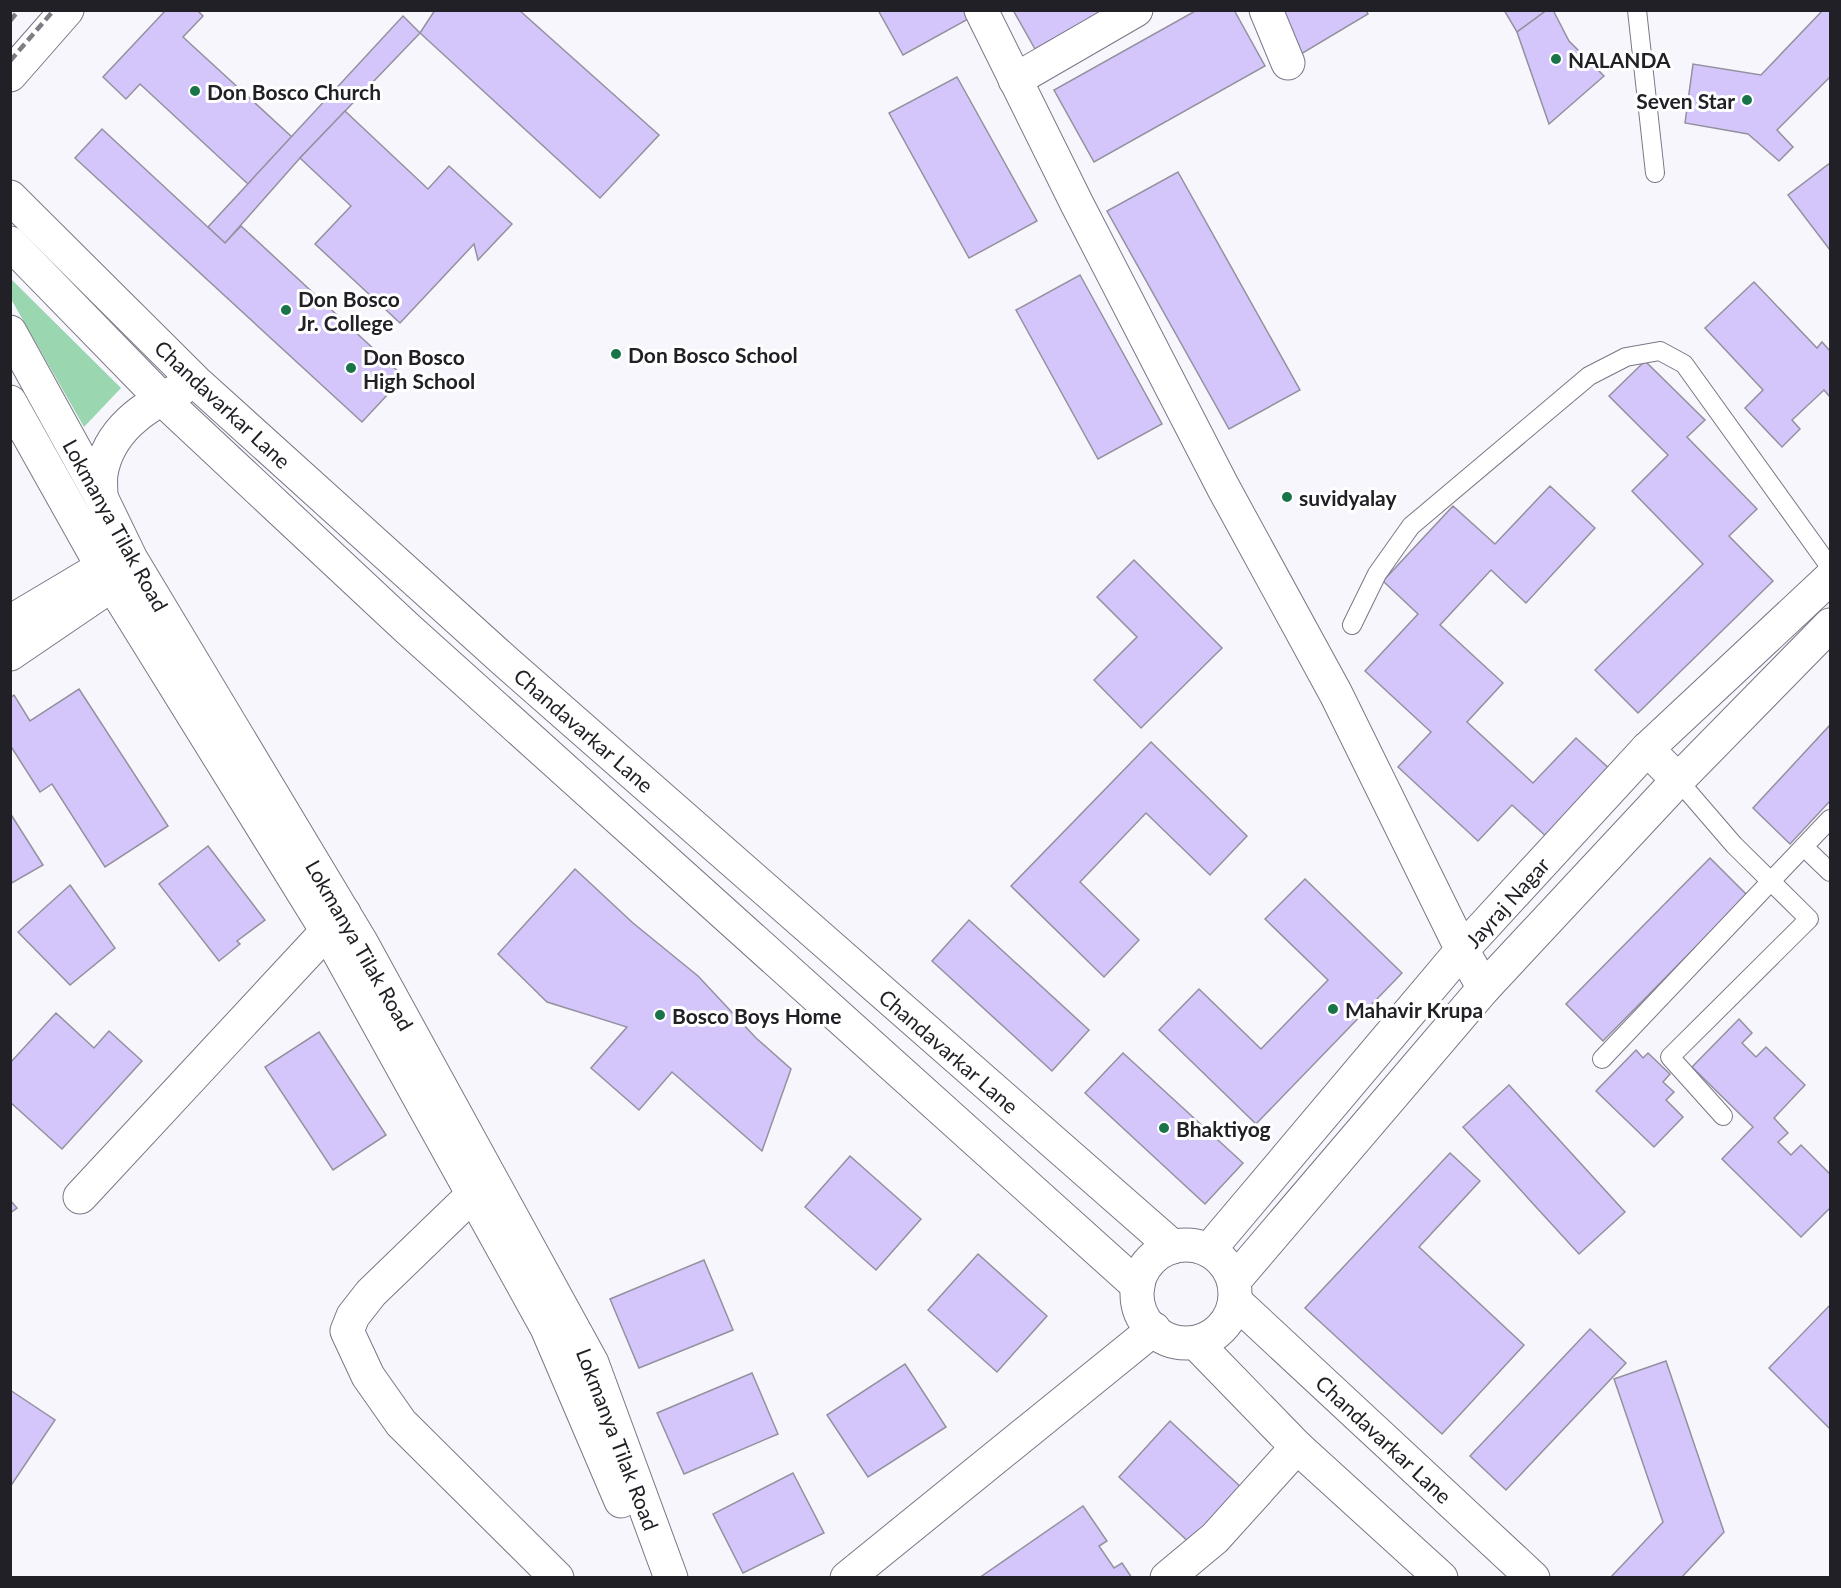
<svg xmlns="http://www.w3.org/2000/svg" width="1841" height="1588" font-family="Lato,sans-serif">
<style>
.green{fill:#9ad7b1}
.building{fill:#d4c6fb;stroke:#94919f;stroke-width:1.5}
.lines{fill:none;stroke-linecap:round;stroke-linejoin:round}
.service-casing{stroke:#7a7785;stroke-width:20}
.minor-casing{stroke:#7a7785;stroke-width:35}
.tertiary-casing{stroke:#7a7785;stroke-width:35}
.secondary-casing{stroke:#7a7785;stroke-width:35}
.primary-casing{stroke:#7a7785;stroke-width:35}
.service{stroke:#fff;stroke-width:18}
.minor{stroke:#fff;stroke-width:33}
.tertiary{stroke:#fff;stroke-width:33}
.secondary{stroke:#fff;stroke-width:33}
.primary{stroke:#fff;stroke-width:33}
.rail{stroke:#7e7d83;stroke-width:4.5;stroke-dasharray:9 4.5;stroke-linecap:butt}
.poi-dot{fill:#1a7449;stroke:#fff;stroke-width:2}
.labels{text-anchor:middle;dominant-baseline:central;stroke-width:6;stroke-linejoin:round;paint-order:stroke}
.poi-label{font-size:21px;font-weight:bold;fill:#212026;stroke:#fff;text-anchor:start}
.street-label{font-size:21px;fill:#212026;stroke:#fff}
</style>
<rect width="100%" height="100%" fill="#f8f6fd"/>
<!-- green -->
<path class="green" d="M10,278L121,388L84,427L11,299Z"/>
<!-- building -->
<g class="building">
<path d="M166,10H197L203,16L183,37L292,137L248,184L140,84L126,99L103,77Z"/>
<path d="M435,10H519L659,135L600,198L420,33Z"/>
<path d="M878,10H966L970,18L903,55Z"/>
<path d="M1013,10H1104L1035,49Z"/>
<path d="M1197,10H1234L1265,66L1094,162L1054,90Z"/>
<path d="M1275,10H1366L1368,14L1301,54Z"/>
<path d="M1504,10H1547L1517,32Z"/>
<path d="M1547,10H1553L1569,41L1604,76L1549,124L1517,32Z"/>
<path d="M1823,10H1830V77L1777,130L1793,147L1779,161L1748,134L1685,123L1693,64L1761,75Z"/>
<path d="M403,16L420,33L300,158L225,243L208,227Z"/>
<path d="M957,77L1037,221L969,258L889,113Z"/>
<path d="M345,111L428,189L449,166L512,224L478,260L474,244L400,323L315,244L351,206L300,158Z"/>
<path d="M102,129L225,243L241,226L404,377L362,422L75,158Z"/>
<path d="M1830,163V250L1788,195Z"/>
<path d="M1178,172L1300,390L1229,429L1107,211Z"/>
<path d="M1080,275L1162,424L1098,459L1016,310Z"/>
<path d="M1754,282L1817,348L1822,342L1830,351V397L1824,390L1792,420L1800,429L1782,447L1745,408L1763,390L1705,328Z"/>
<path d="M1645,361L1705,420L1687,437L1757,509L1729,536L1773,581L1638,713L1595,670L1703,564L1632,491L1668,455L1609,396Z"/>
<path d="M1550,486L1595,528L1526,603L1491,570L1440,625L1503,683L1467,722L1533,783L1576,738L1613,772L1550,840L1512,805L1478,841L1398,767L1431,732L1365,671L1418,614L1383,581L1453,506L1495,544Z"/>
<path d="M1134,560L1222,648L1141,728L1094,680L1137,637L1097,597Z"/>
<path d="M79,689L168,826L105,867L52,784L40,792L10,745V698L14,695L30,721Z"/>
<path d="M1830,725V801L1790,844L1753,808Z"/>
<path d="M1151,742L1247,836L1210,875L1146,813L1080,882L1139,940L1104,977L1011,886Z"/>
<path d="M10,813L43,865L10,884Z"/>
<path d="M208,846L265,920L237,941L240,944L219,961L159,884Z"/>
<path d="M1710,858L1747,895L1603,1041L1566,1004Z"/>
<path d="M575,869L633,923L698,976L756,1038L791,1069L762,1151L672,1072L639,1110L591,1068L627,1027L547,1002L498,954Z"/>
<path d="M1305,879L1402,973L1256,1124L1159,1030L1199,989L1261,1049L1328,980L1265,919Z"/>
<path d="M70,885L115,948L70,985L18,932Z"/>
<path d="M969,920L1089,1030L1052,1071L932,961Z"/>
<path d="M56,1013L94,1048L109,1031L142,1061L62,1149L10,1102V1063Z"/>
<path d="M1739,1019L1752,1033L1742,1043L1756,1057L1766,1047L1805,1085L1774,1118L1788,1133L1778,1142L1791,1155L1801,1145L1830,1174V1208L1801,1237L1722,1159L1753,1127L1692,1067Z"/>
<path d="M319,1032L386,1135L333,1170L265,1067Z"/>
<path d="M1636,1050L1643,1058L1648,1053L1670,1074L1663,1082L1674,1092L1666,1100L1683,1117L1654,1147L1596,1091Z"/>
<path d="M1123,1053L1243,1163L1205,1204L1085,1093Z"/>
<path d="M1509,1085L1625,1212L1579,1254L1463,1127Z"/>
<path d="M1450,1153L1480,1181L1419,1247L1524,1345L1442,1434L1305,1308Z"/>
<path d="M850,1156L921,1219L876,1270L805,1207Z"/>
<path d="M10,1200L17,1208L10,1213Z"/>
<path d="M978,1254L1047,1316L997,1372L928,1310Z"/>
<path d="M704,1260L733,1330L639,1368L610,1299Z"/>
<path d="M1830,1305V1429L1769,1368Z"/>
<path d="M1590,1329L1626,1363L1506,1490L1470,1456Z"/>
<path d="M1666,1361L1724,1532L1681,1578H1610L1663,1522L1614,1379Z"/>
<path d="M905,1364L946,1427L868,1477L827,1415Z"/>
<path d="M752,1373L778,1434L684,1474L657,1413Z"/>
<path d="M10,1390L55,1420L10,1487Z"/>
<path d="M1170,1421L1244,1490L1193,1546L1119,1477Z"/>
<path d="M793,1473L824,1533L743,1573L713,1514Z"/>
<path d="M1083,1506L1107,1541L1099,1546L1114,1568L1122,1563L1132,1578H979Z"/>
</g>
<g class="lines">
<!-- service casing -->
<g class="service-casing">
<g id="service">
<path d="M1637,10L1655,173"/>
<path d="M1352,625L1377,574L1411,526L1589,376L1626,357L1660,351L1684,364L1830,567"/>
<path d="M1678,780L1734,845L1809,919L1670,1057L1723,1116"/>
<path d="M1804,847L1830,872"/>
<path d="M1602,1059L1830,819"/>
</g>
</g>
<!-- minor casing -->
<g class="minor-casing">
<g id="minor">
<path d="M981,10L1077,204L1223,487L1336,694L1462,950L1484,988"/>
<path d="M1266,10L1288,63"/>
<path d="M1015,80L1136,10"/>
<path d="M1647,749L1678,780"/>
<path d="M490,1178L371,1293L353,1316L347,1331L368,1376L401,1423L557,1578"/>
<path d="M80,1197L344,913"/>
<path d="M847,1578L1154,1329"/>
<path d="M1167,1578L1215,1538L1297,1447"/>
</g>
</g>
<!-- tertiary casing -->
<g class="tertiary-casing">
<g id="tertiary">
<path d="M10,197L196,382L506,662L1173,1247"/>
<path d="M10,243L161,398L407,628L1138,1286"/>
<path d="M101,497C101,490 100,481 101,474C108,431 144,406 181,389"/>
<path d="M10,622L94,572"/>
<path d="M10,654L135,569"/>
<circle cx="1186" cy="1294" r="49"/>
<path d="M1209,1250L1462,950L1647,749L1830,578"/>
<path d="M1234,1281L1484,988L1678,780L1830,625"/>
<path d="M1235,1301L1533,1578"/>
<path d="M1196,1343L1297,1447L1441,1578"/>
</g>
</g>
<!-- secondary casing -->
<g class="secondary-casing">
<g id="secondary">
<path d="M10,332L101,497L131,559L361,942L592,1363L671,1578"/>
<path d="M10,402L112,584L327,931L547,1328L621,1501"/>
</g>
</g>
<!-- primary casing -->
<g class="primary-casing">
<path id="primary" d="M10,75L67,10"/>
</g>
<!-- service -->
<use href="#service" class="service"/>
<!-- minor -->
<use href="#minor" class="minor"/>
<!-- tertiary -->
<use href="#tertiary" class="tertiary"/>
<!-- secondary -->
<use href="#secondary" class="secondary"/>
<!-- primary -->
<use href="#primary" class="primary"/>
<!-- rail -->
<g class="rail">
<path d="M10,21L19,10"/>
<path d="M10,61L54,10"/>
</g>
</g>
<!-- markers -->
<g class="poi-dot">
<circle cx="1556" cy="59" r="6"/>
<circle cx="195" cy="91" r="6"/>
<circle cx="1747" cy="100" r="6"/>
<circle cx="286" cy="310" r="6"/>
<circle cx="616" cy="354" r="6"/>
<circle cx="351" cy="368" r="6"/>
<circle cx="1287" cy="497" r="6"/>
<circle cx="1333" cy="1009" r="6"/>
<circle cx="660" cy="1015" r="6"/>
<circle cx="1164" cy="1128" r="6"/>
</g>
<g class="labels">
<!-- poi labels -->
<g class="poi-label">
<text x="1568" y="59">NALANDA</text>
<text x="207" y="91">Don Bosco Church</text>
<text x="1735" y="100" text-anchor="end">Seven Star</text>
<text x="298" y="298">Don Bosco<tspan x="298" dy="24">Jr. College</tspan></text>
<text x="628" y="354">Don Bosco School</text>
<text x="363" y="356">Don Bosco<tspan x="363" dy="24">High School</tspan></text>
<text x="1299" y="497">suvidyalay</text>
<text x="1345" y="1009">Mahavir Krupa</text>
<text x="672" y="1015">Bosco Boys Home</text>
<text x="1176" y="1128">Bhaktiyog</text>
</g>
<!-- street labels -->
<g class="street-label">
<text transform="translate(223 404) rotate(43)">Chandavarkar Lane</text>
<text transform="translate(116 525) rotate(61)">Lokmanya Tilak Road</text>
<text transform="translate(584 730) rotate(41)">Chandavarkar Lane</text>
<text transform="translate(1507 902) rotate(-48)">Jayraj Nagar</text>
<text transform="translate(360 945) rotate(60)">Lokmanya Tilak Road</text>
<text transform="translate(949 1051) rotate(41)">Chandavarkar Lane</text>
<text transform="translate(618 1439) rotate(69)">Lokmanya Tilak Road</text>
<text transform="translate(1384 1439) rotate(43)">Chandavarkar Lane</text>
</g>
</g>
<!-- border -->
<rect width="1841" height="1588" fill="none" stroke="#212026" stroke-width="24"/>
</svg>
